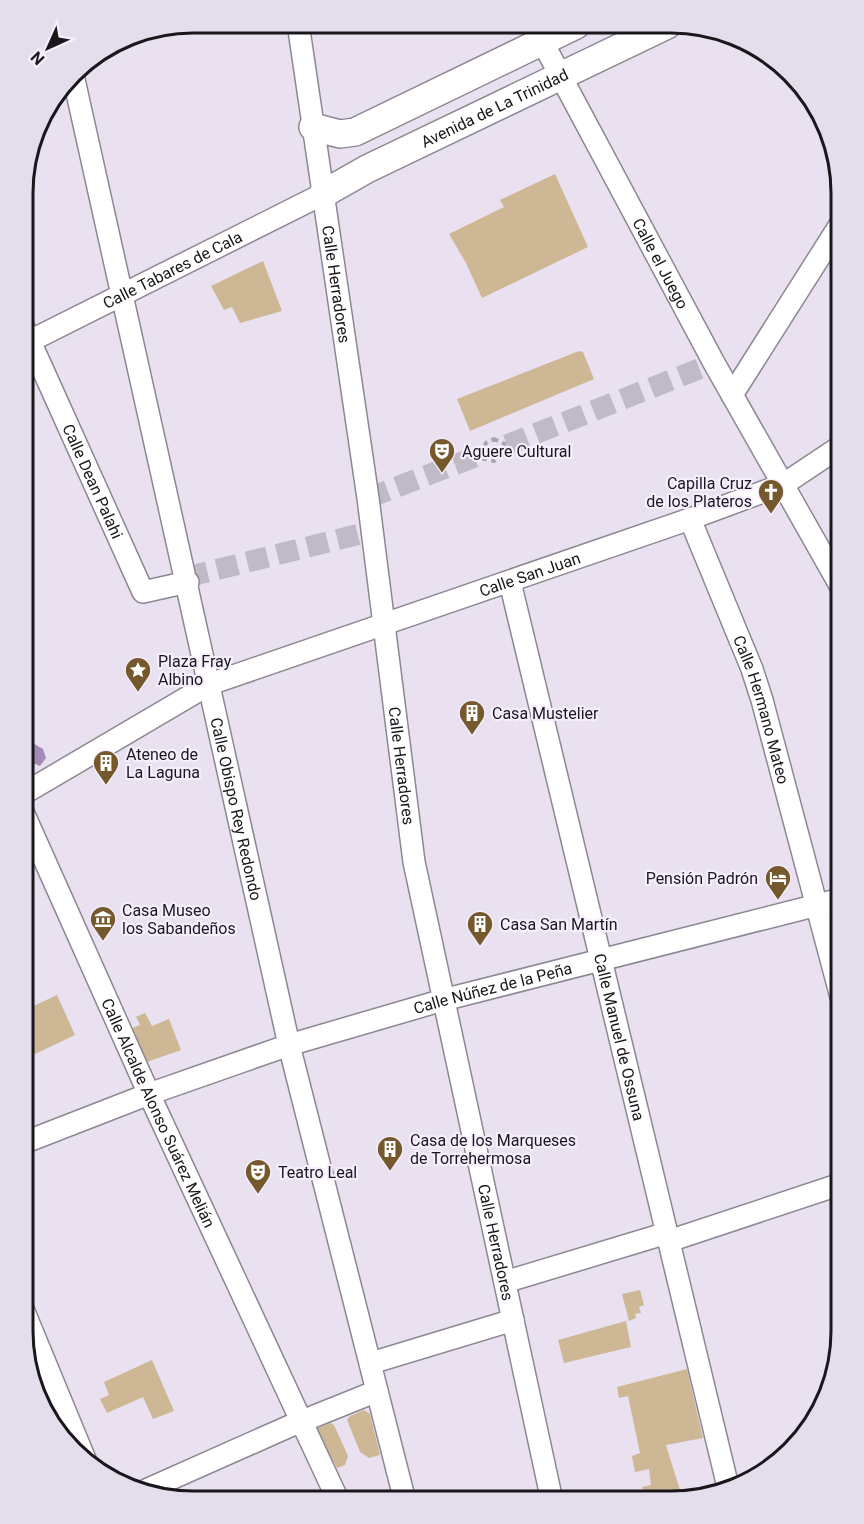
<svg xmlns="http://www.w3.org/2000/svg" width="864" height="1524" font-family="Roboto,sans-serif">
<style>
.green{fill:#cdb795}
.water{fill:#a28bb6}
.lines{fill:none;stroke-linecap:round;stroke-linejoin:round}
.minor-tunnel{stroke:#c0b9c6;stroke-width:21;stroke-dasharray:21 10;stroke-linecap:butt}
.minor-casing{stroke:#8d8693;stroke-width:24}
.major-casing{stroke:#8d8693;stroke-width:30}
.path{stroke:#aaa4b0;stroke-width:4;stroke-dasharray:4.5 4.5;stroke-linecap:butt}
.minor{stroke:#fff;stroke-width:21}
.major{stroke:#fff;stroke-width:27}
.tram{stroke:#615c65;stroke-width:1.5}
.labels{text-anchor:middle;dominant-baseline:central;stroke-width:4.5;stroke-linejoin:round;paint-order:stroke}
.street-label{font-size:16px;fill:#1a171c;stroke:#f6eefe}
.poi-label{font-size:16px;fill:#1a171c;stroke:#f6eefe;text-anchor:start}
.rim{fill:none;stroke:#1a171c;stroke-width:3}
</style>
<rect width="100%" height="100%" fill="#e9e1f0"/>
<!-- green -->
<g class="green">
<path d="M555,174L588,247L482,298L466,263L449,234L504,207L500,200Z"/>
<path d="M263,261L282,311L240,323L232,307L224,310L211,286Z"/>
<path d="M579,351L583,352L594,379L470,431L457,399Z"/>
<path d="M57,995L75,1035L33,1055L30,1047L23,1049V1011Z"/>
<path d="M145,1013L152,1026L169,1019L181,1050L144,1063L130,1029L140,1025L136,1017Z"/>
<path d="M640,1290L644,1305L639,1307L641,1313L635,1314L636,1318L629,1321L622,1294Z"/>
<path d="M626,1321L631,1347L564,1363L558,1340Z"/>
<path d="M152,1360L174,1411L153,1419L143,1397L107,1413L100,1399L109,1395L104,1382Z"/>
<path d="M687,1369L703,1438L666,1445L683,1500L646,1501L642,1487L651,1485L649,1469L635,1472L632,1456L640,1453L628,1396L619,1398L617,1387Z"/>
<path d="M364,1410L370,1414L380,1455L369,1458L360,1452L347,1420L350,1416Z"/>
<path d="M330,1423L334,1425L348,1456L345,1465L337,1468L317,1432L318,1428Z"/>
</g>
<!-- water -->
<path class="water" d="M23,728L31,742L43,749L46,758L40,766L23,759Z"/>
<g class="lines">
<!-- minor-tunnel -->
<g class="minor-tunnel">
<path d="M507,445L714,363"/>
<path d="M368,498L475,457"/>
<path d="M187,577L372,531"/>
</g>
<!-- minor casing -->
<g class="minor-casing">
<g id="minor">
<path id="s1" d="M298,23L368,498L414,862L552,1501"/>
<path id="s2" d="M542,41L714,363L841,587"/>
<path id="s3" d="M73,75L289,1045L405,1501"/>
<path id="s4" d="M24,328L143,592L188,582"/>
<path id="s5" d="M24,344L323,194"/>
<path d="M732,395L841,223"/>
<path id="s6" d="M690,519L752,669L762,700L841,997"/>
<path id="s7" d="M510,582L729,1491"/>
<path id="s8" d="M23,794L210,684L690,519L784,484L841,446"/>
<path id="s9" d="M23,812L149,1094L338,1500"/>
<path id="s10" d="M23,1143L149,1094L289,1045L443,1000L841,899"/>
<path d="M669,1241L841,1184"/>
<path d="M505,1282L667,1233"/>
<path d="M23,1309L87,1464"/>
<path d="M371,1363L513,1320"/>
<path d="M146,1490L290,1426L377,1391"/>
</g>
</g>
<!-- major casing -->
<g class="major-casing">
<g id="major">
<path d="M313,127L340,134L355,132L576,25"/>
<path id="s11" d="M323,194L367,169L667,25"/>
</g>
</g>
<!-- path -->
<path class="path" d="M494,439L507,445V453L494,461L475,457L487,442Z"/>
<!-- minor -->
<use href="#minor" class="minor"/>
<!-- major -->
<use href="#major" class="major"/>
<!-- tram -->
<path class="tram" d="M615,33L633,25"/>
</g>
<!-- icons -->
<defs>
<g id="theatre-pin" transform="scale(1.35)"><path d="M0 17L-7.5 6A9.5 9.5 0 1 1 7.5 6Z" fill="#75592c" stroke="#f6eefe"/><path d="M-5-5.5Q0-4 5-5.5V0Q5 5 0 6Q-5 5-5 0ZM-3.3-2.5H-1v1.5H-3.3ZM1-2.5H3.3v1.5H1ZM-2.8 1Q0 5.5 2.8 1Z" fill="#fff"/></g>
<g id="church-pin" transform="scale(1.35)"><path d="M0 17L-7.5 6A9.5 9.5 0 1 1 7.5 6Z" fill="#75592c" stroke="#f6eefe"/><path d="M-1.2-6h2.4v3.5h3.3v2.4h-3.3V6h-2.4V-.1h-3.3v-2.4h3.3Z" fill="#fff"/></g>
<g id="sight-pin" transform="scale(1.35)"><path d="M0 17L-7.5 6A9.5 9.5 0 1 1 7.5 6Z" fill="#75592c" stroke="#f6eefe"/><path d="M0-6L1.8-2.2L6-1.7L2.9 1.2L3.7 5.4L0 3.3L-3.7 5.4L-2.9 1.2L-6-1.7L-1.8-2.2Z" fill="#fff"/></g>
<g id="building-pin" transform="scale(1.35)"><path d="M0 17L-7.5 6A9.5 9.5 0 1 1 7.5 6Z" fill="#75592c" stroke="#f6eefe"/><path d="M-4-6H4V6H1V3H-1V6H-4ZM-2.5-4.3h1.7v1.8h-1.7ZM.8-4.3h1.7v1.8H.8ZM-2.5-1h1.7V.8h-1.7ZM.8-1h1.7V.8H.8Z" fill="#fff"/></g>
<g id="hotel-pin" transform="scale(1.35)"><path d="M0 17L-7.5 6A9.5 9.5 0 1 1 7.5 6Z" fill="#75592c" stroke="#f6eefe"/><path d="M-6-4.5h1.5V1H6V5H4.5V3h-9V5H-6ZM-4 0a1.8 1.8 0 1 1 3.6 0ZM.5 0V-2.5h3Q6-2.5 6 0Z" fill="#fff"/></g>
<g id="museum-pin" transform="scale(1.35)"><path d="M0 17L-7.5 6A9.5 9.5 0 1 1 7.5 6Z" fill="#75592c" stroke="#f6eefe"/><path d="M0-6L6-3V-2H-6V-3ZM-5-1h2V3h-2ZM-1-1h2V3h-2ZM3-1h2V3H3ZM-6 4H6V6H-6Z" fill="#fff"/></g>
</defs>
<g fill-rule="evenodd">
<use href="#theatre-pin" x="442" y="451"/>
<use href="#church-pin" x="771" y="492"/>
<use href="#sight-pin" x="138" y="670"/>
<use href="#building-pin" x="472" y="713"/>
<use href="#building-pin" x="106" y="763"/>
<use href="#hotel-pin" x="778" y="878"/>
<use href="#museum-pin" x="103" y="919"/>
<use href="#building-pin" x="480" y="924"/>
<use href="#building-pin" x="390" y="1149"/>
<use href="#theatre-pin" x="258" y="1172"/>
</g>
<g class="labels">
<!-- street labels -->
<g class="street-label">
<text stroke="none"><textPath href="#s11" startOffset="192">Avenida de La Trinidad</textPath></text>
<text stroke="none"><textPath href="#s2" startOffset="252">Calle el Juego</textPath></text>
<text stroke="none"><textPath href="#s5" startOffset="166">Calle Tabares de Cala</textPath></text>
<text stroke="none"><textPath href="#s1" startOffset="264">Calle Herradores</textPath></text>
<text stroke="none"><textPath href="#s4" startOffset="168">Calle Dean Palahi</textPath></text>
<text stroke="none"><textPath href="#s8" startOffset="555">Calle San Juan</textPath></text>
<text stroke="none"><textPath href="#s6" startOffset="204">Calle Hermano Mateo</textPath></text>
<text stroke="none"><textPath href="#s1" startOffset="750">Calle Herradores</textPath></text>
<text stroke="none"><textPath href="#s3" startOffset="752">Calle Obispo Rey Redondo</textPath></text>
<text stroke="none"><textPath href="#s10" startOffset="495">Calle Núñez de la Peña</textPath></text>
<text stroke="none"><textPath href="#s7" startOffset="468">Calle Manuel de Ossuna</textPath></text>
<text stroke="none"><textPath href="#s9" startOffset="330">Calle Alcalde Alonso Suárez Melián</textPath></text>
<text stroke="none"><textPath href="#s1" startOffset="1236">Calle Herradores</textPath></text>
</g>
<!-- poi labels -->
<g class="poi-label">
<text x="462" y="451">Aguere Cultural</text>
<text x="752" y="483" text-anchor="end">Capilla Cruz<tspan x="752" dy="18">de los Plateros</tspan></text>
<text x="158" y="661">Plaza Fray<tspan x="158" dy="18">Albino</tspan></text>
<text x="492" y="713">Casa Mustelier</text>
<text x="126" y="754">Ateneo de<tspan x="126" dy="18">La Laguna</tspan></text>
<text x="758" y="878" text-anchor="end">Pensión Padrón</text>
<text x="122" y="910">Casa Museo<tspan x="122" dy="18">los Sabandeños</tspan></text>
<text x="500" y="924">Casa San Martín</text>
<text x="410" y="1140">Casa de los Marqueses<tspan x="410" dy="18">de Torrehermosa</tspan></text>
<text x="278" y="1172">Teatro Leal</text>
</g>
</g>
<!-- crop -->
<path d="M0 0H864V1524H0ZM193 33H671A160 160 0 0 1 831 193V1331A160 160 0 0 1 671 1491H193A160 160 0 0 1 33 1331V193A160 160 0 0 1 193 33Z" fill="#e4ddec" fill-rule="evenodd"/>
<path class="rim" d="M193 33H671A160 160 0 0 1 831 193V1331A160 160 0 0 1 671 1491H193A160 160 0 0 1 33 1331V193A160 160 0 0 1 193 33Z"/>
<!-- north arrow -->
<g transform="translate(48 48) rotate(225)" stroke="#f6eefe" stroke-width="4.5" paint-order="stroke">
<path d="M0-4.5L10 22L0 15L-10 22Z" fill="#1a171c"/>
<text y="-9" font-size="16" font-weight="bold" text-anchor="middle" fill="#1a171c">N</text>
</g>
</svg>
